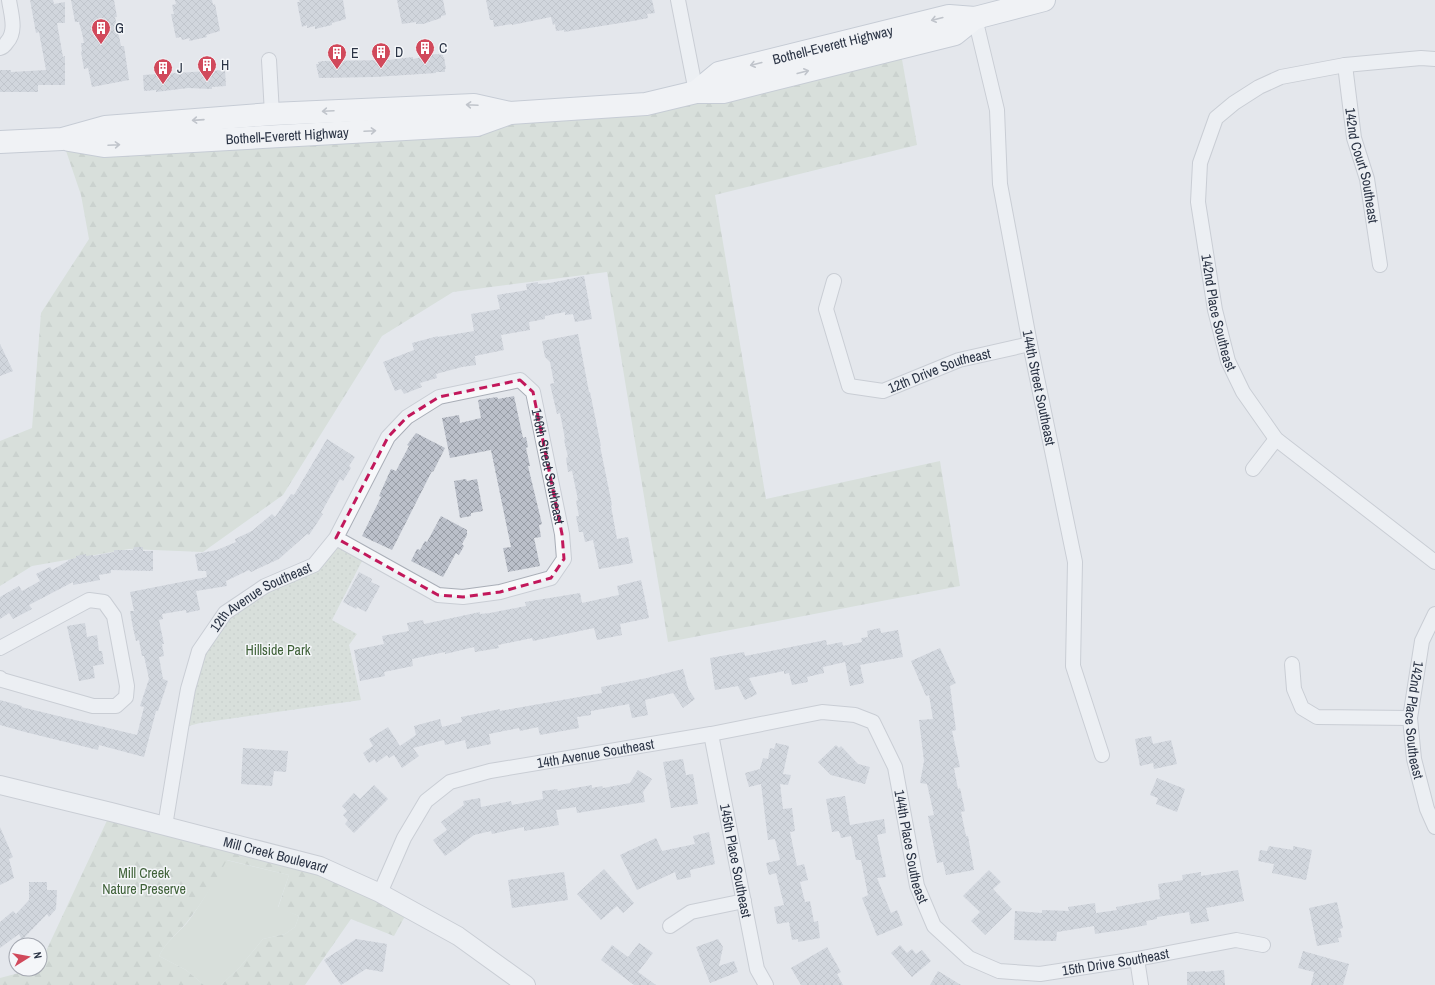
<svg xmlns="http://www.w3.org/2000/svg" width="1435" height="985" font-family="'Archivo Narrow',sans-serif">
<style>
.grass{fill:#c9d6c5}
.forest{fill:url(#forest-firs)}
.park{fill:url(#park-dots)}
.building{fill:url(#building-cross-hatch)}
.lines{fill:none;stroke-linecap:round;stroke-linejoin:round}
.minor-casing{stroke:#a9aeb7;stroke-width:16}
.tertiary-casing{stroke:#a9aeb7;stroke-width:20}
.primary-casing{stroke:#a3abb8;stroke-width:24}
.minor{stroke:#f7f8fa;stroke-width:14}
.tertiary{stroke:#f7f8fa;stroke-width:18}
.primary{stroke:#fff;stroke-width:22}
.oneway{stroke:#959aa2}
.marked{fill:none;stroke:#c2185b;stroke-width:3;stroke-dasharray:8 5;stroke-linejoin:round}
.labels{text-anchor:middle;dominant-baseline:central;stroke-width:3;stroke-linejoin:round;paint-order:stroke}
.poi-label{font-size:14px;fill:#2b3445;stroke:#f4f6f9;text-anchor:start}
.street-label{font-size:14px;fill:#2b3445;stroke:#f4f6f9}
.park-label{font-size:14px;fill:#3f6138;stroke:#f4f6f9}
</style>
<defs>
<pattern id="forest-firs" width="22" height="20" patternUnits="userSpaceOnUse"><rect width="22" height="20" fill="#c9d6c5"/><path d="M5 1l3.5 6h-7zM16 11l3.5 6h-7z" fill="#adb8ab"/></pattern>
<pattern id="park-dots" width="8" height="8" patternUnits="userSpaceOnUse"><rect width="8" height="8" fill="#c9d6c5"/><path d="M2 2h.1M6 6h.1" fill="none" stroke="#adb8ab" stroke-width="1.8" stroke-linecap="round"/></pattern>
<pattern id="building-cross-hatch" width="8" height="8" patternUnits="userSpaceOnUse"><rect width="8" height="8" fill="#bbc0ca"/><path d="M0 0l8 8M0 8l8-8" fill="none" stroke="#989da6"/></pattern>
</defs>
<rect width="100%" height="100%" fill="#e4e7ec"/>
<!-- grass -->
<path class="grass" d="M226,860L289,875L278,907L299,916L295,927L285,934L263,939L239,968L221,985H204L186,970L159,956C166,942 177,934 187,923C202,903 214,882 226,860Z"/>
<!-- forest -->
<g class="forest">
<path d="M900,48L917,145L715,195L766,499L940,461L960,586L668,642L607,272L453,292L382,336L283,495L203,552L129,549L32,566L0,586V441L32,428L41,313L89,239L81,195L62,139L104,146L696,92Z"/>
<path d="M111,812L320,866L409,909L394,936L351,919L305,985H221L239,968L263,939L285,934L295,927L299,916L278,908L289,875L227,860C215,882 202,903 187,922C177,934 166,942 159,956L186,970L204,985H0V978L34,969H40V964Z"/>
</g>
<!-- park -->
<path class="park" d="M336,538L365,555L332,620L357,634L349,645L361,700L200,723L181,728L188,689L225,613L314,565Z"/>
<!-- building -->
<g class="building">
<path d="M30,0H53L54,4L65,2V23H57L63,57L65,56V85H38V92H0V70H11V72L46,70L39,32L36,33Z"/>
<path d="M71,0H114L117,17H115L121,46H124L129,80L92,87L88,68L84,69L81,52L82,51L81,43H84L82,33L79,22H75Z"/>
<path d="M175,0H212L213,5L215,4L220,31L206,35L207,37L189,41L190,38L182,40L181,37L176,38L171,14H174L172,5L176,4Z"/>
<path d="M299,0H343L346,19L332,23V25L315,29V26L307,28V25L302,27L297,2H300Z"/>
<path d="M397,0H443L446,15L441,16V18L423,24H416V22L402,24Z"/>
<path d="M486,0H652L655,13L647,14L648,18L633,21L564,32V30L556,31L555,24L553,25L551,17L512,25V24L494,27L493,20H490Z"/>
<path d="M436,54L443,55V57H444L446,69H445V72H436V73L375,77L319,78L316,64H319L318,62L323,61L388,60L413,57V59Z"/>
<path d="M225,70L226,86L212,87V89L188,88L156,92V90L144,91L143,75Z"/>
<path d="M584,276L592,319L575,322L573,314L565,315V312L545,316V319L529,322L530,330L501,335L504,350L475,356L476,365L462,367L436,374L437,378L420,383L422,387L404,394L401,389L395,391L383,362L414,350L412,343L438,336V337L474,331L471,314L500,309L497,295L527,290L526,284L538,282V284L550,283Z"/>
<path d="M578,334L589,392H590L601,446H600L612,505L611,506L617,539L628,537L633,563L599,569L593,540L585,542L583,532H579L576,516H579L576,501L578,500L572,471L568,472L566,458L568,457L564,440L565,439L560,413L557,414L550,384L554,383L550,362L545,357L542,341Z"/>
<path d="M0,344L13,371L0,376Z"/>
<path d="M514,396L523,438L526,437L528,447L526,448L530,466H528L542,524L539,525L541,537L534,538L540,566L508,572L503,548L511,547L491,450L450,458L442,418L459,415L460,423L481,418L478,400L497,397L498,399Z"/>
<path d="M416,433L445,448L433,472L432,471L392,550L362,536L381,497L379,496L391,469L396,471L409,446L407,445Z"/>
<path d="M327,439L355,457L349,466L351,468L343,481L340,479L321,513L323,514L309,535L307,534L279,559L251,572L249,570L226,581L227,586L196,591L200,610L186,613V610L162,614L163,619L159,620L164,644H162L164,656L159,657L163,679L168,681L158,711H156L144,757L99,745L98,750L25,732L0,725V700L22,706L21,707L137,735L144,707L140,706L149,679L144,656H142L139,640L136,641L133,628L130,611H134L130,592L207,577L206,571H198L195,554L217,550L236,542L235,539L252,531L272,514L275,517L291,494L294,495Z"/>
<path d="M466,479L467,481L477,479L483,511L471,513V516L460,518L454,481Z"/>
<path d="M441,516L467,530V535L462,544L464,546L459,555L456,553L443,577L411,561L417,549L420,550L425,541L427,542Z"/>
<path d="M134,547H143V551H153V571L111,570V573L99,575L100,580L73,585V582L29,605L32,609L13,619L9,613L0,619V597L19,586L22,591L40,581L36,574L50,567L52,570L68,561V560L76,558V556L86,554V556L93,555V556L114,552V550H133Z"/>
<path d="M359,572L372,579L371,582L380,586L366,612L357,607L356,609L343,602Z"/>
<path d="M641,580L649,618L620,624L622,635L597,640L594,628L533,641L532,638L498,645L499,648L475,652L474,647L445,654V652L412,659L413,666L384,672L385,676L360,681L354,650L384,644L382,636L409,631L407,623L423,620L424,624L480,612V614L490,613L526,606L525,602L580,593L582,603L619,595L617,586Z"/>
<path d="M85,623L87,637L97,635L99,651H102L104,664L93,666L95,678L79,681L67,626Z"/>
<path d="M880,628L881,633L898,630L903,657L860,665L864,683L850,686L845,662L823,667L824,673L807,677L808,682L792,685L789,673L784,674V671L749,678L757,694L745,700L738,686L715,690L710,658L744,652L745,656L826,640L827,645L842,642L843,646L862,642L861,638L868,637L867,631Z"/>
<path d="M940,648L956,683L950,686L956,730L952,731L960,767L954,768L958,789L960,788L965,811L961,812L966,836H968L974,870L946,875L943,862L937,863L928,816L934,815L927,784L920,783L924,761L919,720L933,719L929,695L926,696L911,661Z"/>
<path d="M683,669L688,688L695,699L683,708L673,693L645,700L648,715L632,718L629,704L591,711V715L577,717L579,728L540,735L538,727L520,731L519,728L489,734L491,744L467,749L465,740L445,745L444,740L413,748L419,756L402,768L394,755L389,758L387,755L376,763L375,759L369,763L363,753L373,746L369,739L388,727L400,746L416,735L414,726L440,719L442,727L462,722L461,717L500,709V711L602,693L601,687L647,678Z"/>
<path d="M1151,736L1153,744L1171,740L1177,764L1154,769L1153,763L1140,766L1135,739Z"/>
<path d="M776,743L789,746L783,774L791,775L788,785L780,784L783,809L792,808L795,831L790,832L797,866L804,864L808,880L800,882L805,902L810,901L814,922L818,921L820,938L798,942V939L792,940L789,922L777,924L774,907L784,905L776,873L769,875L766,863L780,860L775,839L768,840L761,784L749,787L745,773L760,769L763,758L768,759L770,748L774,749Z"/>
<path d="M836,745L839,748L841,746L858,764L870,767L865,784L831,775L818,762Z"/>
<path d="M243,748L288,751L286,772L274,771L272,786L241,784Z"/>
<path d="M683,759L686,775L693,774L698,804L671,808L663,762Z"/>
<path d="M638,770L652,779L643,792L645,802L577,813L576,807L556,810L559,825L524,831V827L492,834L491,831L474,835L445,856L433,840L447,830L441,822L464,805L463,801L480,798L481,807L511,801L512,805L543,799L542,791L557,789L558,791L592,785V788L602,786L603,788L630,783Z"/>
<path d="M1157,778L1185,789L1177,812L1156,804L1158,798L1150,795Z"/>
<path d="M374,785L388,799L354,833L345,824L348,820L343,815L347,811L342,806L354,793L360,799Z"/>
<path d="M845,796L850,825L884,819L886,833L877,835L886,877L877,878L891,913L897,910L903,925L877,936L862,898L868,895L861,860H856L851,836L841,838L839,831L832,832L826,799Z"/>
<path d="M0,827L13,857L9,859L14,878L0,885Z"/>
<path d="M709,832L715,864L690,870L691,877L677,880L675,872L637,890L620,855L656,838L662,851L695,844L693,836Z"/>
<path d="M1269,846L1293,850V846L1312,850L1306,880L1272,873L1274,864L1258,861L1260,850L1267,851Z"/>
<path d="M604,869L634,903L623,913L617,906L601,920L577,894Z"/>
<path d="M989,870L1001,882L993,889L1012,909L985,935L971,921L980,912L963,896Z"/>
<path d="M1238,870L1244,901L1206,908L1209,921L1191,924L1189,912L1157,917V919L1146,921L1147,925L1121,930L1095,934L1094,926L1057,932L1056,941L1014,940L1015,911L1042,913V910L1069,911L1068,907L1095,903L1096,913L1117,910L1116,907L1160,899L1158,884L1183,880L1182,875L1201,872V876Z"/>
<path d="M564,872L568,900L512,908L508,880Z"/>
<path d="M29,882H47V890H57L56,909L49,917L47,914L22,940L19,934L0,948V922L13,911L16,914L29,900Z"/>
<path d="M1337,902L1343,928L1340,929L1342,937L1338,938L1339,942L1317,946L1309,908Z"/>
<path d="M356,939L387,944L383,972L366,969L341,985L324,960Z"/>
<path d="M718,939L723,947L719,966L734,961L738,972L710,983L696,947Z"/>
<path d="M639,943L653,953L638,972L656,985H634L601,960L612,945L628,957Z"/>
<path d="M900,945L907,953L912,949L916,954L922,950L931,961L912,977L891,953Z"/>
<path d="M827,947L841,972L837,974L843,985H801L791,968Z"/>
<path d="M1303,951L1349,964L1343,985H1311L1314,972L1298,968Z"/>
<path d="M1224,970L1225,985H1187V972L1205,971V972Z"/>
<path d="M938,971L961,985H930Z"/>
</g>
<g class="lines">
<!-- minor casing -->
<g class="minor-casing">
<g id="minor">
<path d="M678,0L696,92"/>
<path id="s1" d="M975,18L997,110L1000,184L1030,344L1075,562L1073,666L1102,755"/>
<path d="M0,48C4,47 5,45 7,42C17,31 11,14 9,0"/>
<path id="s2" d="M1435,59L1421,58L1345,65L1281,77L1259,87L1234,103L1216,118L1200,163L1198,202L1215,310L1228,361L1243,392L1276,439L1435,562"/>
<path d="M269,60L272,114"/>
<path id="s3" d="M1345,65L1354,138L1367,179L1380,265"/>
<path id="s4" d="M834,281L826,309L849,386L883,391L959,360L1030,344"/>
<path d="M1253,469L1276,439"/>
<path id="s5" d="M1435,614L1422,641L1410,718L1414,759L1427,809L1435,827"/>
<path d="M0,648L89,600L104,602L114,616L127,686L126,697L116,706H93L2,680L0,678"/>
<path d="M1292,664L1294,689L1302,708L1317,717L1410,718"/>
<path id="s6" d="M711,734L757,969L766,985"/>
<path id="s7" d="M165,826L181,728L188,689L199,651L225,613L265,586L314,565L336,538L388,437L407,417L439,397L520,380L533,392L562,534L564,559L551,578L500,592L463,597L438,595L336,538"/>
<path id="s8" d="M380,893L404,838L426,801L450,782L490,771L711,734L822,712L855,715L873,722L895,767L917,886L934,926L969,958L999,971L1040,974L1137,959L1236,940L1263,945"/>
<path d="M670,926L691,912L744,901"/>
<path d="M1137,959L1141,985"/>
</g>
</g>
<!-- tertiary casing -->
<g class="tertiary-casing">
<g id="tertiary">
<path id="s9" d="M0,785L111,812L320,866L380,893L458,936L526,985"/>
</g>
</g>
<!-- primary casing -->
<g class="primary-casing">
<g id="primary">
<path id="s10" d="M696,92L719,73L949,16L975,18L1044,0"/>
<path id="s11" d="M69,140L104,146L477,125L510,113"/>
<path d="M0,142L62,139L105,127L272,114L474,105L510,113L646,104L696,92H723L955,34L975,18"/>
</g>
</g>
<!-- minor -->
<use href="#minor" class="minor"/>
<!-- tertiary -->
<use href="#tertiary" class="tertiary"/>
<!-- primary -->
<use href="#primary" class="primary"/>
</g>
<!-- one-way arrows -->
<defs><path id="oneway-shaft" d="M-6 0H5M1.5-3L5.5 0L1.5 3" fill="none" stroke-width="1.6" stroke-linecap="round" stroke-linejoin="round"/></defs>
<g class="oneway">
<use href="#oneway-shaft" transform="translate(937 19) rotate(166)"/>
<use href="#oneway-shaft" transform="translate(756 64) rotate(166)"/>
<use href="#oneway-shaft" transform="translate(803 72) rotate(-14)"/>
<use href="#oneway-shaft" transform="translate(472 105) rotate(-177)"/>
<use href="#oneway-shaft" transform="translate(328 111) rotate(177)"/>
<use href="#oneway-shaft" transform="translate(198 120) rotate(176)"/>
<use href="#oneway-shaft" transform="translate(370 131) rotate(-3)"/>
<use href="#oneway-shaft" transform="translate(114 145) rotate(-3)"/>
</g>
<!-- marked area -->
<path d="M0 0H1435V985H0ZM520,380L533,392L562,534L564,559L551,578L500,592L463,597L438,595L336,538L388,437L407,417L439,397Z" fill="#e4e7ec" fill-opacity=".55" fill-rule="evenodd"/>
<path class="marked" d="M520,380L533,392L562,534L564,559L551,578L500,592L463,597L438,595L336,538L388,437L407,417L439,397Z"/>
<!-- icons -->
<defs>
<g id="building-pin" transform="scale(1)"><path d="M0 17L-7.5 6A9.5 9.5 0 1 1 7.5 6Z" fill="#d1495b" stroke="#f4f6f9"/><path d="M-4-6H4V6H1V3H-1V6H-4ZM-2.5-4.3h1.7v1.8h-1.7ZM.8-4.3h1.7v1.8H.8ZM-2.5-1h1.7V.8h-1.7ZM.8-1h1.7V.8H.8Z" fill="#fff"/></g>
</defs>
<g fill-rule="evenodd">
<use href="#building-pin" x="101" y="28"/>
<use href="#building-pin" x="425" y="48"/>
<use href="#building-pin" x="381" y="52"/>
<use href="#building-pin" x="337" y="53"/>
<use href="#building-pin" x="207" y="65"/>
<use href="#building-pin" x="163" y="68"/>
</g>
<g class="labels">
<!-- poi labels -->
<g class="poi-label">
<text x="115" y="28">G</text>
<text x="439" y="48">C</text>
<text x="395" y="52">D</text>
<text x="351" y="53">E</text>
<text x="221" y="65">H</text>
<text x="177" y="68">J</text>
</g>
<!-- street labels -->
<g class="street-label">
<text stroke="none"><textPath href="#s10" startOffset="147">Bothell-Everett Highway</textPath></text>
<text stroke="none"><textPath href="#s11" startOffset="219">Bothell-Everett Highway</textPath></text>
<text stroke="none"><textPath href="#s3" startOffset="102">142nd Court Southeast</textPath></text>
<text stroke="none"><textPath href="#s2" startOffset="432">142nd Place Southeast</textPath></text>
<text stroke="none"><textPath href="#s4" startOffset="204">12th Drive Southeast</textPath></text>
<text stroke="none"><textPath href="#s1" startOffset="376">144th Street Southeast</textPath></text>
<text stroke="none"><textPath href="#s7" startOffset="716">146th Street Southeast</textPath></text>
<text stroke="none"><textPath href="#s7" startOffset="263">12th Avenue Southeast</textPath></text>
<text stroke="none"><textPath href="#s5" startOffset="110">142nd Place Southeast</textPath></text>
<text stroke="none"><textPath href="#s8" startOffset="282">14th Avenue Southeast</textPath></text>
<text stroke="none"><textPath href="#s8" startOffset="696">144th Place Southeast</textPath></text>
<text stroke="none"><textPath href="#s9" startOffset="284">Mill Creek Boulevard</textPath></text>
<text stroke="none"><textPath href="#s6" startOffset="129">145th Place Southeast</textPath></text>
<text stroke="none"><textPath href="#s8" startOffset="977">15th Drive Southeast</textPath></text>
</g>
<!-- park labels -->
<g class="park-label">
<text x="278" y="650">Hillside Park</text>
<text x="144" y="873">Mill Creek<tspan x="144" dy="16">Nature Preserve</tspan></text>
</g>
</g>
<!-- north arrow -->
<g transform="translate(28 957) rotate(79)"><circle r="19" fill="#f4f6f9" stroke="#a4a8b1"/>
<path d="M0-3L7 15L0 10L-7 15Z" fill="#d1495b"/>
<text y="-6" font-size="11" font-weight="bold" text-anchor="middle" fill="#2b3445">N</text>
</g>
</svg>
